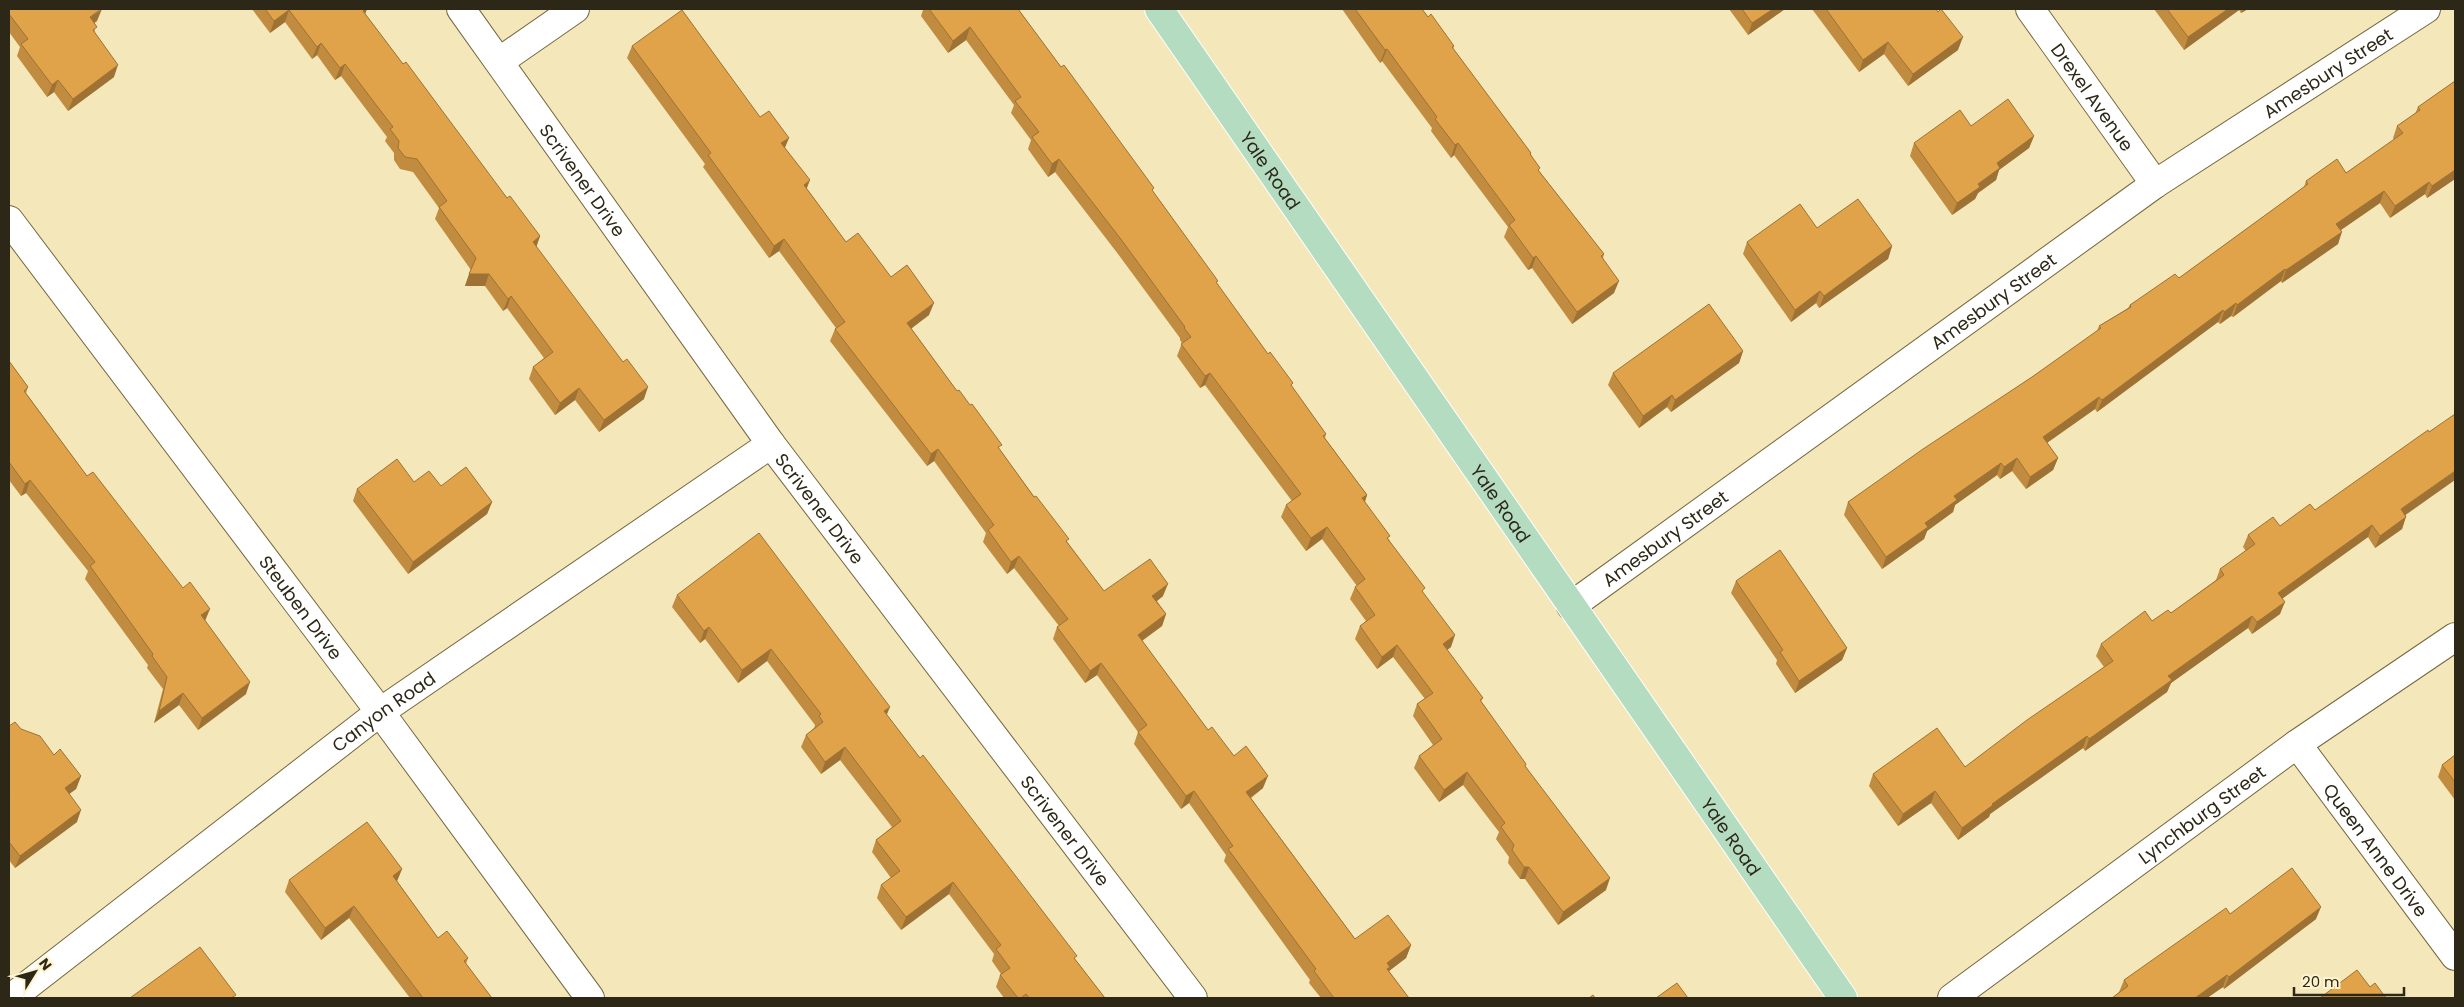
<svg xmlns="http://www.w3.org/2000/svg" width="2464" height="1007" font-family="Poppins,sans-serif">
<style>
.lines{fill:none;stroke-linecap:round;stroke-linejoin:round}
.minor-casing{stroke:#746840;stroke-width:30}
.major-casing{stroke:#fff;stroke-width:30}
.minor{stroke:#fff;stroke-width:28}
.major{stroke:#b4dcc1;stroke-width:28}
.wall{fill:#c18c40}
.shaded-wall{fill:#9d7234}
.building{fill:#e0a34a;stroke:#9d7234}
.labels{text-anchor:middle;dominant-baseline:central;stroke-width:4.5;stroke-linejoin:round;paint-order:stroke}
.street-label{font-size:18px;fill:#2c2716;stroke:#fff4d0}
</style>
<rect width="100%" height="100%" fill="#f4e7ba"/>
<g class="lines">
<!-- minor casing -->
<g class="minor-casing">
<g id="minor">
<path id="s1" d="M461,9L771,444L1193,998"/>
<path id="s2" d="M2030,9L2155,184"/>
<path d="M500,61L575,9"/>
<path id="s3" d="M9,220L380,712L590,998"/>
<path id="s4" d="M1571,606L2155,184L2426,9"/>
<path id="s5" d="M2297,744L2455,956"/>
<path id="s6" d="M11,998L380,712L771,444"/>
<path id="s7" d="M1952,998L2297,744L2455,637"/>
</g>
</g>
<!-- major casing -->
<g class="major-casing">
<g id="major">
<path id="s8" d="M1159,9L1843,998"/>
</g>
</g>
<!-- minor -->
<use href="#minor" class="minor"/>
<!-- major -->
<use href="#major" class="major"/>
</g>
<!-- wall -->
<g class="wall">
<path d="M9,9L97,21L94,23L95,33L114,77L68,111L54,92L47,97L17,56L20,47L9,32Z"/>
<path d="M252,9H367L365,14L403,64L507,198L540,236L536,247L644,399L599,432L575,400L555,415L529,379L533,367L544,358L507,308L503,311L485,286H465L471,270L435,219L439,208L413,172L400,169L394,160V153L385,141L387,137L341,76L335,80L317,55L312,59L285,22L270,33Z"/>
<path d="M923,9H1018L1153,192L1217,284L1326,434L1325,438L1367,495L1365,502L1423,593L1451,647L1447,650L1483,698L1481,701L1526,767L1606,890L1558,925L1525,879H1520L1508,863L1509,857L1496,839L1499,832L1463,785L1439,802L1414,768L1419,756L1433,745L1413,716L1417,704L1425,699L1393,657L1377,669L1355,639L1360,626L1366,621L1350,599L1355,587L1357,586L1322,539L1306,551L1281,517L1286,505L1292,501L1205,385L1200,388L1177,356L1182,343L1180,340V338L1118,254L1055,172L1048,177L1028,149L1031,140L1011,113L1014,105L966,40L948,53L921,16L923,10Z"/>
<path d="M1342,9H1422L1428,17L1454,46L1453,49L1531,153V155L1539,171L1604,254L1603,258L1614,293L1572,324L1532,268L1528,270L1504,237L1508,227L1454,155L1451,158L1431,131L1432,128L1382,61L1380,63Z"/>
<path d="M1729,9H1785L1748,35Z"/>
<path d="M1812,9H1936L1958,50L1908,86L1884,54L1859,72Z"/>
<path d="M2154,9H2248L2241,13L2239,10L2184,50Z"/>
<path d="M632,46L760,117L785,148L807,189L846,242L891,277L929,315L911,328L1068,543L1104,591L1163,596L1157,601L1166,614L1162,626L1142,641L1208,730L1234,756L1263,788L1251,798L1355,939L1411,945L1406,958L1389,971L1409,998H1321L1309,983L1310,980L1224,861L1226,855L1189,803L1181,809L1134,744L1138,732L1097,675L1085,683L1053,639L1057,627L1059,626L1014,568L1007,574L983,542L986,533L934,461L927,466L830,341L835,329L836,328L779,251L769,258L703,167L705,164L627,58Z"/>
<path d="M2455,81V179L2427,198L2425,194L2390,218L2380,203L2341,230L2338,244L2282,283L2281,281L2233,317L2231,316L2220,324L2218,322L2097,412L2095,409L2047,443L2058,458L2053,470L2026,489L2012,471L2000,479L1997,475L1955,505L1953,512L1927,531L1924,539L1882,569L1844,515L1848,502L2032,377L2097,331L2099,326L2128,308L2130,305L2179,278L2304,187L2306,181L2346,173L2394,140L2393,138L2397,126L2415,114L2418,107Z"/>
<path d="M1971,126L2034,136L2029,148L1999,170L1996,180L1978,193L1975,199L1952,215L1910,156L1914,143Z"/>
<path d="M1817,228L1892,246L1888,259L1819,308L1816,303L1791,322L1743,254L1747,242Z"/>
<path d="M1743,351L1739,363L1671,412L1667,407L1639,428L1608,385L1613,373Z"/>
<path d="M9,361L28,387L26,393L87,476L205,621L246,694L198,730L179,705L154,723L163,689L147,668L148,665L85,579L88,571L26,493L21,496L9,480Z"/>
<path d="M414,482L441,486L492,502L487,514L408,574L353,501L357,489Z"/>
<path d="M2315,510L2406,515L2402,529L2375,548L2368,537L2282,599L2280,614L2252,634L2248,628L2171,683L2167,692L2085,751L2083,748L1990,814L1989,817L1958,840L1931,803L1898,826L1869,786L1873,774L1965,767L2104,667L2096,656L2101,644L2171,613L2216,580L2220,569L2246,551L2243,547L2248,535L2280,526Z"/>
<path d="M1736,581L1847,648L1842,660L1795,693L1776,664L1777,660L1731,593Z"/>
<path d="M677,595L887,715L1105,998H1004L996,987L1000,975L1001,974L992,961L994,954L949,894L901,930L877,898L881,885L891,878L872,852L876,840L892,827L840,760L821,774L801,747L806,735L814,728L815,725L767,661L738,683L705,639L700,643L672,607Z"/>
<path d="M9,726L21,729L81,776L76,789L69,794L77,822L15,868L9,860Z"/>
<path d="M2455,755V800L2438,777L2442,765Z"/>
<path d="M402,869L397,881L438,938L468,958L466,964L492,998H410L349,918L321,940L285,892L289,880Z"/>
<path d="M2230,914L2316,919L2224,989L2223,987L2207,998H2112L2119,992L2124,980Z"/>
</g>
<!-- shaded-wall -->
<g class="shaded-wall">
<path d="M102,9L97,21L86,29L90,17Z"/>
<path d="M365,9H367L363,19V11Z"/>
<path d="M1773,9H1785L1748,35L1752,23Z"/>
<path d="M2228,9H2240L2239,10L2184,50L2188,37Z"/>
<path d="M2243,9H2248L2241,13Z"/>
<path d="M289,10L285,22L270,33L274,21Z"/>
<path d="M970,27L966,40L948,53L953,41Z"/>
<path d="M1963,37L1958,50L1908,86L1913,74Z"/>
<path d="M1888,42L1884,54L1859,72L1863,60Z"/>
<path d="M321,43L317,55L312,59L317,47Z"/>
<path d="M1387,49L1382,61L1380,63L1385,50Z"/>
<path d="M345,64L341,76L335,80L340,68Z"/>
<path d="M118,65L114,77L68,111L73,99Z"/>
<path d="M58,80L54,92L47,97L52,85Z"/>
<path d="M2034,136L2029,148L1999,170L1996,180L1978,193L1975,199L1952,215L1957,203L1978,184L1997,163Z"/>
<path d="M789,138L784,150L781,143Z"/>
<path d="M1458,143L1454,155L1451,158L1455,145Z"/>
<path d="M1059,159L1055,172L1048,177L1052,164Z"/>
<path d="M2455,170V179L2427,198L2432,186Z"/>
<path d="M810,180L805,193L804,185Z"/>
<path d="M2429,182L2425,194L2390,218L2395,206Z"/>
<path d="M2384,191L2380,203L2332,236L2336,224Z"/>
<path d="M2342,232L2338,244L2282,283L2286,270Z"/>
<path d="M540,236L536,248L533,242Z"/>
<path d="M784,239L779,251L769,258L774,246Z"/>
<path d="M1892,246L1888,259L1819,308L1824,296Z"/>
<path d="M1536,256L1532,268L1528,270L1533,258Z"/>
<path d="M2285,269L2281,281L2233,317L2237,305Z"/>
<path d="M469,274H489L485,286H465Z"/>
<path d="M1619,281L1614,293L1572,324L1577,312Z"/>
<path d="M1820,291L1816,303L1791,322L1795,310Z"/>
<path d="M511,296L507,308L503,311L508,299Z"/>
<path d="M934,303L929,315L903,335L907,323Z"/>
<path d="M2236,303L2231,316L2220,324L2224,312Z"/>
<path d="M2223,310L2218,322L2097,412L2102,400Z"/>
<path d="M1743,351L1739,363L1671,412L1675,400Z"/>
<path d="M1210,373L1205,385L1200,388L1205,376Z"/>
<path d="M648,387L644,399L599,432L604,420Z"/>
<path d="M579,388L575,400L555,415L560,403Z"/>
<path d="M1672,395L1667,407L1639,428L1643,416Z"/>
<path d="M2099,397L2095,409L2038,449L2043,437Z"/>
<path d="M938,449L934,461L927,466L931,454Z"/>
<path d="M2017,458L2012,471L2000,479L2004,467Z"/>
<path d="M2058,458L2053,470L2026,489L2030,477Z"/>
<path d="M2001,463L1997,475L1955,505L1953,512L1927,531L1924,539L1882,569L1886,557L1954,496Z"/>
<path d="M2455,471V480L2397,521L2401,509Z"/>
<path d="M30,480L26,493L21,496L25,484Z"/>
<path d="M1367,495L1363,507L1362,498Z"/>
<path d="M492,502L487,514L408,574L413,562Z"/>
<path d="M2406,517L2402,529L2375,548L2380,536Z"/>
<path d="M2372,525L2368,537L2273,605L2278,593Z"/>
<path d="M1327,527L1322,539L1306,551L1311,538Z"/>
<path d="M1019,556L1014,568L1007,574L1011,562Z"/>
<path d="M1168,584L1163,596L1148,608L1152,596Z"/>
<path d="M2285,602L2280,614L2252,634L2257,622Z"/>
<path d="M210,609L205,621L201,615Z"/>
<path d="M1166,614L1162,626L1133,647L1138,635Z"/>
<path d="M2252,616L2248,628L2171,683L2167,692L2085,751L2089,739L2168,676Z"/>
<path d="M709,627L705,639L700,643L704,631Z"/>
<path d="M1455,635L1451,647L1439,656L1443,644Z"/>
<path d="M1397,645L1393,657L1377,669L1382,657Z"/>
<path d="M1847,648L1842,660L1795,693L1799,681Z"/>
<path d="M771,649L767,661L738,683L742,670Z"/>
<path d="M1101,663L1097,675L1085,683L1090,671Z"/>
<path d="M250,682L246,694L198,730L202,718Z"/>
<path d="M183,693L179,705L154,723L159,711Z"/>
<path d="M890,707L885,719L884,711Z"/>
<path d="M2087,736L2083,748L1990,814L1989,817L1958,840L1962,828L1992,804Z"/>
<path d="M845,747L840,760L821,774L825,762Z"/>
<path d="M1467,772L1463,785L1439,802L1444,790Z"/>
<path d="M81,776L76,789L61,800L65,788Z"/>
<path d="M1268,776L1263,788L1242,804L1246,792Z"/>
<path d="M1194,791L1189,803L1181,809L1186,796Z"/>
<path d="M1935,791L1931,803L1898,826L1903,814Z"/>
<path d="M81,810L77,822L15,868L20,856Z"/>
<path d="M1524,867H1529L1525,879H1520Z"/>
<path d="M402,869L397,881L388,888L393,876Z"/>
<path d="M1610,878L1606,890L1558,925L1563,912Z"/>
<path d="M953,882L949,894L901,930L906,917Z"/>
<path d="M354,906L349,918L321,940L325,928Z"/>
<path d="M2321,907L2316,919L2224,989L2229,977Z"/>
<path d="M1411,945L1406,958L1389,971L1386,979L1387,963Z"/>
<path d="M2227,975L2223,987L2207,998H2195Z"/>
</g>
<!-- building -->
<g class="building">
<path d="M9,9H101L90,17L97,27L93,30L118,65L73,99L58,80L52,85L21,44L28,39L9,14Z"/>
<path d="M265,9H365L363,11L403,64L406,62L507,198L510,196L540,236L533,242L623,362L627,359L648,387L604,420L579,388L560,403L533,367L553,352L511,296L508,299L489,274H469L476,258L439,207L447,201L417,159L405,157L398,148L399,141L390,129L393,127L345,64L340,68L321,43L317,47L289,10L274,21Z"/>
<path d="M929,9H1018L1061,67L1064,65L1154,188L1152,190L1218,281L1216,282L1268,354L1270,352L1293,383L1291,385L1326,434L1323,436L1367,495L1362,498L1390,536L1387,538L1425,588L1422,591L1455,635L1443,644L1483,698L1480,700L1526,764L1525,766L1610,878L1563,912L1529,867H1524L1512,850L1514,845L1501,827L1505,823L1467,772L1444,790L1419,756L1442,739L1417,704L1433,693L1397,645L1382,657L1360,626L1375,615L1355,587L1365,579L1327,527L1311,538L1286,505L1301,494L1210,373L1205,376L1181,344L1191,337L1184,328L1185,327L1123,242L1059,159L1052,164L1032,137L1039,132L1015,101L1021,97L970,27L953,41Z"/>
<path d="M1355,9H1422L1428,17L1431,14L1454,46L1452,47L1531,153L1530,154L1540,168L1538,170L1604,254L1601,256L1619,281L1577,312L1536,256L1533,258L1509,225L1515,220L1458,143L1455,145L1435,119L1437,117L1387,49L1385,50Z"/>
<path d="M1742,9H1773L1752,23Z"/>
<path d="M1826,9H1936L1938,12L1941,9L1963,37L1913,74L1888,42L1863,60Z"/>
<path d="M2167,9H2228L2188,37Z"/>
<path d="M682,10L760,117L769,111L789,138L781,143L810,180L804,185L846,242L858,233L891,277L907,265L934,303L907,323L957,391L959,390L970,405L972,404L1002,445L998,447L1034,497L1036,496L1069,539L1066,541L1104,591L1150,559L1168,584L1152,596L1166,614L1138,635L1208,730L1212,727L1234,756L1246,746L1268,776L1246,792L1355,939L1388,915L1411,945L1387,963L1390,967L1387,969L1409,998H1334L1314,971L1316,969L1228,849L1233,846L1194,791L1186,796L1138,732L1147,725L1101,663L1090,671L1057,627L1068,619L1019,556L1011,562L988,530L994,525L938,449L931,454L835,329L845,322L784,239L774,246L708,155L711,153L632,46Z"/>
<path d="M2455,81V170L2432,186L2429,182L2395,206L2384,191L2336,224L2342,232L2286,270L2285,269L2237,305L2236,303L2224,312L2223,310L2102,400L2099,397L2043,437L2058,458L2030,477L2017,458L2004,467L2001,463L1954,496L1957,500L1925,523L1928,527L1886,557L1848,502L1923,449L2032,377L2101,328L2099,326L2131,307L2130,305L2175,274L2179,278L2308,184L2306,181L2337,159L2346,173L2403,133L2397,126L2420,110L2418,107Z"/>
<path d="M2008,99L2034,136L1997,163L2000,168L1978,184L1980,187L1957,203L1914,143L1960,110L1971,126Z"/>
<path d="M1858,199L1892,246L1824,296L1820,291L1795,310L1747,242L1800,204L1817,228Z"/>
<path d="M1709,304L1743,351L1675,400L1672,395L1643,416L1613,373Z"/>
<path d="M9,361L28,387L24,391L87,476L93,472L183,588L190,582L210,609L201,615L250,682L202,718L183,693L159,711L167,677L152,656L153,654L90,566L95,562L30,480L25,484L9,462Z"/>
<path d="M2455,414V471L2401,509L2406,517L2380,536L2372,525L2278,593L2285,602L2257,622L2252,616L2168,676L2172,680L2089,739L2087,736L1992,804L1993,805L1962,828L1935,791L1903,814L1873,774L1937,728L1965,767L2027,720L2113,661L2101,644L2145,611L2152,621L2168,610L2171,613L2224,575L2220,569L2255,544L2248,535L2273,517L2280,526L2310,504L2315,510L2428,430L2429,432Z"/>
<path d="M397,459L414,482L429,471L441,486L466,467L492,502L413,562L357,489Z"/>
<path d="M759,533L890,707L884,711L920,758L923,755L1077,956L1074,958L1105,998H1029L1026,994L1021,998H1018L1000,975L1010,968L996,949L1001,945L953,882L906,917L881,885L900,871L876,840L901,821L845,747L825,762L806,735L823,722L819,716L821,714L771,649L742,670L709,627L704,631L677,595Z"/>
<path d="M1780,550L1847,648L1799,681L1780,652L1783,650L1736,581Z"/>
<path d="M15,722L21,729L40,736L54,755L60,749L81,776L65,788L81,810L20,856L9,842V798H10L9,796V726Z"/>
<path d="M2455,755V782L2442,765Z"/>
<path d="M367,822L402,869L393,876L438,938L447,931L468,958L464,961L492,998H423L354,906L325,928L289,880Z"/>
<path d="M2292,868L2321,907L2229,977L2227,975L2195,998H2112L2128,986L2124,980L2226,908L2230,914Z"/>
<path d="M200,947L236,995L231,998H130Z"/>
<path d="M2357,970L2370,987L2375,983L2386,998H2320Z"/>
<path d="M1677,983L1688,998H1656Z"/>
<path d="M1593,995L1595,998H1589Z"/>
</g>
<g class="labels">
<!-- street labels -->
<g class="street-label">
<text stroke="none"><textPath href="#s4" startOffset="926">Amesbury Street</textPath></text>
<text stroke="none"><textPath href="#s2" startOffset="108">Drexel Avenue</textPath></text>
<text stroke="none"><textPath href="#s8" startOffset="196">Yale Road</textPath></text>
<text stroke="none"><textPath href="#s1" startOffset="210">Scrivener Drive</textPath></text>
<text stroke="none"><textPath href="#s4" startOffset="521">Amesbury Street</textPath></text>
<text stroke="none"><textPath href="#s8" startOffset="601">Yale Road</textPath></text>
<text stroke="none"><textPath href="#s1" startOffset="615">Scrivener Drive</textPath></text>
<text stroke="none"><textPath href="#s4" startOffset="116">Amesbury Street</textPath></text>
<text stroke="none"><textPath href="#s3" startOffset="485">Steuben Drive</textPath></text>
<text stroke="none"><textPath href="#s6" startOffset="470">Canyon Road</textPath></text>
<text stroke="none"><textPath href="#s7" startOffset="310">Lynchburg Street</textPath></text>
<text stroke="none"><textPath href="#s1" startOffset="1020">Scrivener Drive</textPath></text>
<text stroke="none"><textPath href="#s8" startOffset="1006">Yale Road</textPath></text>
<text stroke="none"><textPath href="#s5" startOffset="132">Queen Anne Drive</textPath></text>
</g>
</g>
<!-- border -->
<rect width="2464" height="1007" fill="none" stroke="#2c2716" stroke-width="20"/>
<!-- north arrow -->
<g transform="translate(35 972) rotate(53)" stroke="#fff4d0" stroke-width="4" paint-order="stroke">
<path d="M0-4L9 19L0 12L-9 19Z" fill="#2c2716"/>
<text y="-8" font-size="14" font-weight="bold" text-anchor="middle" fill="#2c2716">N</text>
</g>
<!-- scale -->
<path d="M2294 987v8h110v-8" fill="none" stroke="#2c2716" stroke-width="2.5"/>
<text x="2302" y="987" font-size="15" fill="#2c2716" stroke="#fff4d0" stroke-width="4" paint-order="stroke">20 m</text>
</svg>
